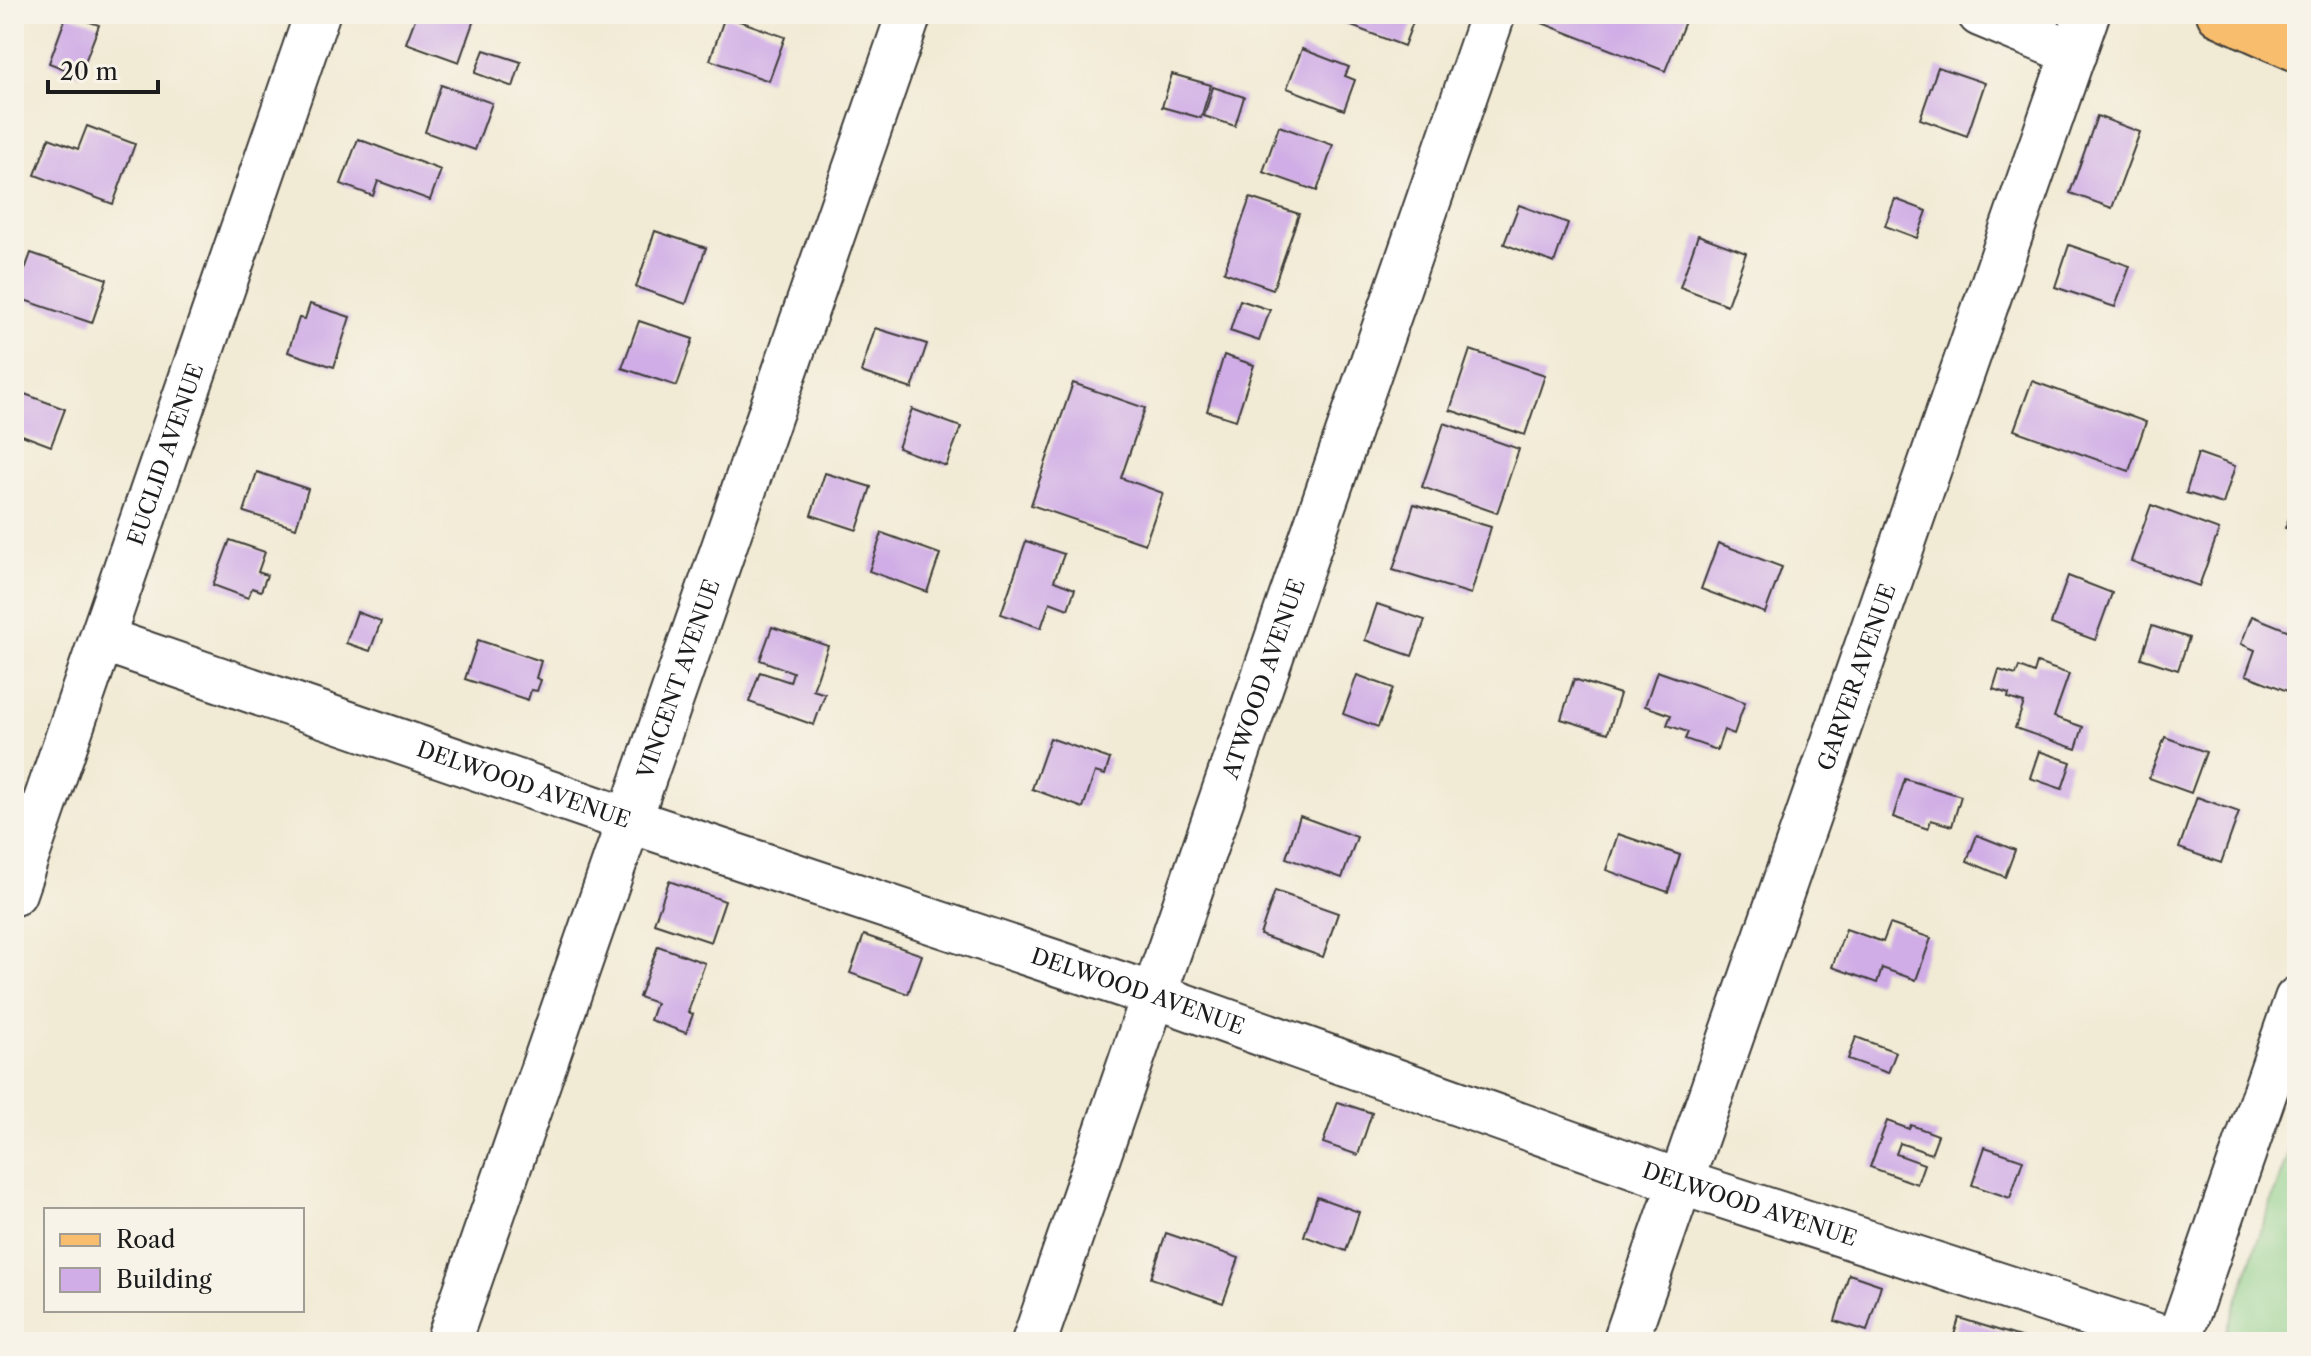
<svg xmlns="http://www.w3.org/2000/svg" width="2311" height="1356" font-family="'Libre Caslon Text',serif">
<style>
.green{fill:#8acd86;stroke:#537451;stroke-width:2}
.building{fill:#d0ade6}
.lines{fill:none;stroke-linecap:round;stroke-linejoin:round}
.minor-casing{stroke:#3c3b38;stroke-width:48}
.major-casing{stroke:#3c3b38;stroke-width:48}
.minor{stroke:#fff;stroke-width:44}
.major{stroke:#f9be6d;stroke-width:44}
.labels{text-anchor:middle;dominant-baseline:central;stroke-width:8;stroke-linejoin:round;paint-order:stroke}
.street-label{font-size:22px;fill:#1c1c1c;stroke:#f7f3e8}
</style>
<rect width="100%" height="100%" fill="#f7f3e8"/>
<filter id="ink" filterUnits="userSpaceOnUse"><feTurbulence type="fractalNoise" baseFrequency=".0125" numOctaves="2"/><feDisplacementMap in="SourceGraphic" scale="16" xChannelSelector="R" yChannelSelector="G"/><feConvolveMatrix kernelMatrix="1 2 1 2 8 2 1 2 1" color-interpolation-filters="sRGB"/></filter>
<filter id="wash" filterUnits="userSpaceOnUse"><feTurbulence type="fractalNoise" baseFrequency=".006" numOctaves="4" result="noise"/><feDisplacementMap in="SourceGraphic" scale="32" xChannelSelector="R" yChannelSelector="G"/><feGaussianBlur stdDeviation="1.8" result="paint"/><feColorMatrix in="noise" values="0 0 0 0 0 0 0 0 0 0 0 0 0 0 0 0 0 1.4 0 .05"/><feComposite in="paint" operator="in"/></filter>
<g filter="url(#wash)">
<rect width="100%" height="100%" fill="#f1ead4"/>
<!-- green -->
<path class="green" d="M2297,1127V1342H2223Z"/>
<g id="blocks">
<!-- building -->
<g class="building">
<path d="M67,14L99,25L80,75L49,63Z"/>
<path d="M417,14H476L459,62L406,43Z"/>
<path d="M1341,14H1416L1404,46L1338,21Z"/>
<path d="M1546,14H1688L1665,71L1542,23Z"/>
<path d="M725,16L785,37L769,81L710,60Z"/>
<path d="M1302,49L1349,67L1345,76L1355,80L1344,110L1287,88Z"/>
<path d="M484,50L521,62L513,87L475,73Z"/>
<path d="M1938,67L1985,83L1967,136L1920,119Z"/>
<path d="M1172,74L1211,85L1201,118L1162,107Z"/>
<path d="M441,85L492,103L475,150L425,132Z"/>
<path d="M1213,87L1244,97L1235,126L1204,116Z"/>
<path d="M2097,116L2140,132L2112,208L2070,193Z"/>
<path d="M87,126L135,144L113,204L35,175L49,138L78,149Z"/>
<path d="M1279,126L1333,145L1317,191L1263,172Z"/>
<path d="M358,139L441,170L430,200L378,181L373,196L341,184Z"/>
<path d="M1250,198L1299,214L1273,289L1224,272Z"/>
<path d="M1895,199L1927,211L1917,238L1885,226Z"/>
<path d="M1519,205L1568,223L1554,263L1504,244Z"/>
<path d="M655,231L706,248L686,304L636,287Z"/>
<path d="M1698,235L1746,253L1727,305L1680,287Z"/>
<path d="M2069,245L2130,266L2115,307L2055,287Z"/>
<path d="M31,253L107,279L92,323L15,297Z"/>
<path d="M1240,300L1270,310L1259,341L1230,331Z"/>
<path d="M310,304L350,317L334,367L288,352L299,318L305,319Z"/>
<path d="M639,321L693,339L677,386L622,368Z"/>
<path d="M875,328L927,344L912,389L861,372Z"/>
<path d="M1470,350L1545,375L1525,435L1450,410Z"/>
<path d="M1224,355L1254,365L1236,420L1207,411Z"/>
<path d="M2032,381L2146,422L2129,471L2014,430Z"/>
<path d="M1073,383L1145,408L1121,478L1163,493L1145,544L1031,505Z"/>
<path d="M14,390L65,409L51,446L14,432Z"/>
<path d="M912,409L961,427L946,466L898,448Z"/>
<path d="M1444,423L1519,449L1497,513L1422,487Z"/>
<path d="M2198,453L2235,466L2223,504L2186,493Z"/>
<path d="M257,472L308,489L296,528L244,512Z"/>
<path d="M825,473L871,487L857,530L811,515Z"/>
<path d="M2297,497V532L2285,528Z"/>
<path d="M1414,504L1491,527L1471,594L1393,570Z"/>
<path d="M2151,505L2219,530L2199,586L2131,561Z"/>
<path d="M882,533L940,554L927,592L869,571Z"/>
<path d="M230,540L265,552L258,572L267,575L261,591L252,588L248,598L213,585Z"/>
<path d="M1026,541L1064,554L1054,581L1075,589L1068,609L1050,602L1041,628L1001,614Z"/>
<path d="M1718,543L1782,567L1765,613L1701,589Z"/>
<path d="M2068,576L2112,593L2095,640L2051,624Z"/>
<path d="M1377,604L1425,620L1412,656L1365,640Z"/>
<path d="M357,612L381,621L370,651L346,643Z"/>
<path d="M2252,616L2297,634V673L2290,692L2246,675L2255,650L2241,644Z"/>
<path d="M2152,626L2189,638L2178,670L2141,658Z"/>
<path d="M772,627L828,646L813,690L825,694L814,725L749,702L760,672L790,682L793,672L760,660Z"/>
<path d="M478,640L541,661L536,678L541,680L537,691L531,690L528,700L465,679Z"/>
<path d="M2037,663L2069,674L2054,717L2083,727L2076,749L2015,728L2024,703L2008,698L2009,694L1993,689L1999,670L2016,675L2019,667L2034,673Z"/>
<path d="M1657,671L1745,702L1734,734L1724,730L1717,750L1685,739L1688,732L1667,725L1671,715L1645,706Z"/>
<path d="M1357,675L1393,688L1378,727L1343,714Z"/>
<path d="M1574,679L1620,694L1608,733L1561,719Z"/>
<path d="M2165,737L2206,752L2191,793L2149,778Z"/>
<path d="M1050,738L1110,759L1105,775L1095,772L1083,808L1032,789Z"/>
<path d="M2039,751L2071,762L2062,789L2030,778Z"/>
<path d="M1905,779L1961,796L1952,826L1931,820L1928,829L1893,817Z"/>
<path d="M2197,797L2239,812L2221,863L2179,848Z"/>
<path d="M1300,816L1357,837L1342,878L1286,858Z"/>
<path d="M1618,834L1680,855L1668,892L1606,870Z"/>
<path d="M1977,835L2015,850L2005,877L1967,861Z"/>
<path d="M669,881L725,901L711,942L654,923Z"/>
<path d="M1275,891L1338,913L1323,957L1260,935Z"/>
<path d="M1890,924L1931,938L1916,980L1882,968L1877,983L1832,967L1846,929L1883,942Z"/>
<path d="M864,935L922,955L908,994L850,973Z"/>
<path d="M658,946L705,963L688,1012L693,1014L686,1033L650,1020L656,1003L639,997Z"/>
<path d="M1856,1037L1896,1052L1888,1073L1848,1059Z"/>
<path d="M1338,1102L1372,1113L1358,1155L1323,1143Z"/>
<path d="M1887,1121L1909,1129L1911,1125L1938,1135L1931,1154L1900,1143L1896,1154L1924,1164L1917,1184L1870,1167Z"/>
<path d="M1985,1147L2023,1160L2010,1198L1972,1185Z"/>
<path d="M1317,1197L1359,1212L1346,1251L1304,1236Z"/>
<path d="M1166,1233L1239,1258L1223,1303L1151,1278Z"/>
<path d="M1849,1274L1881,1285L1867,1331L1835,1321Z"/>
<path d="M1959,1318L2033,1341V1342H1952Z"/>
</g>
</g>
</g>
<g filter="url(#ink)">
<use href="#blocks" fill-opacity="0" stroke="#3c3b38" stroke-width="2"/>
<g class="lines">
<!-- minor casing -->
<g class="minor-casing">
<g id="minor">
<path d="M1980,14L2074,53"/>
<path id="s1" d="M102,639L628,820L1153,995L1680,1182L2176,1342"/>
<path id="s2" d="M14,893L317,14"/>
<path id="s3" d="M448,1342L909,14"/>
<path id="s4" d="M1034,1342L1493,14"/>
<path id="s5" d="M1625,1342L2087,14"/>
<path d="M2178,1342L2297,999"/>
</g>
</g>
<!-- major casing -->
<g class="major-casing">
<path id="major" d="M2219,14L2297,49"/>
</g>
<!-- minor -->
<use href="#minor" class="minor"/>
<!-- major -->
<use href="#major" class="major"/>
</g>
</g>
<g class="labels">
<!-- street labels -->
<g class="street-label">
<text stroke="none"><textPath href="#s2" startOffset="464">EUCLID AVENUE</textPath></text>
<text stroke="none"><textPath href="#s3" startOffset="702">VINCENT AVENUE</textPath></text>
<text stroke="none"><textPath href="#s4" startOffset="702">ATWOOD AVENUE</textPath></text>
<text stroke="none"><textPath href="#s5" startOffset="704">GARVER AVENUE</textPath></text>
<text stroke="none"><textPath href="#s1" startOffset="446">DELWOOD AVENUE</textPath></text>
<text stroke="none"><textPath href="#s1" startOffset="1094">DELWOOD AVENUE</textPath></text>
<text stroke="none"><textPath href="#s1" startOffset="1742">DELWOOD AVENUE</textPath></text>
</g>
</g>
<!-- margin -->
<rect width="2311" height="1356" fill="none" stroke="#f7f3e8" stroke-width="48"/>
<!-- legend -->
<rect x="44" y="1208" width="260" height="104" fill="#f7f3e8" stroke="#9f9d96" stroke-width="2"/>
<rect x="60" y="1234" width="40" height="12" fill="#f9be6d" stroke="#9f9d96" stroke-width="2"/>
<text x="116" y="1248" font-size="24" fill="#1c1c1c">Road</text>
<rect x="60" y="1268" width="40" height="24" fill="#d0ade6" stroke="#9f9d96" stroke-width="2"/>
<text x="116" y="1288" font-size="24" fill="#1c1c1c">Building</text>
<!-- scale -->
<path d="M48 80v12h110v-12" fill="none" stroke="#1c1c1c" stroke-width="4"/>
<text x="60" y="80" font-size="24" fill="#1c1c1c" stroke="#f7f3e8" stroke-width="6" paint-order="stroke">20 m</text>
</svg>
